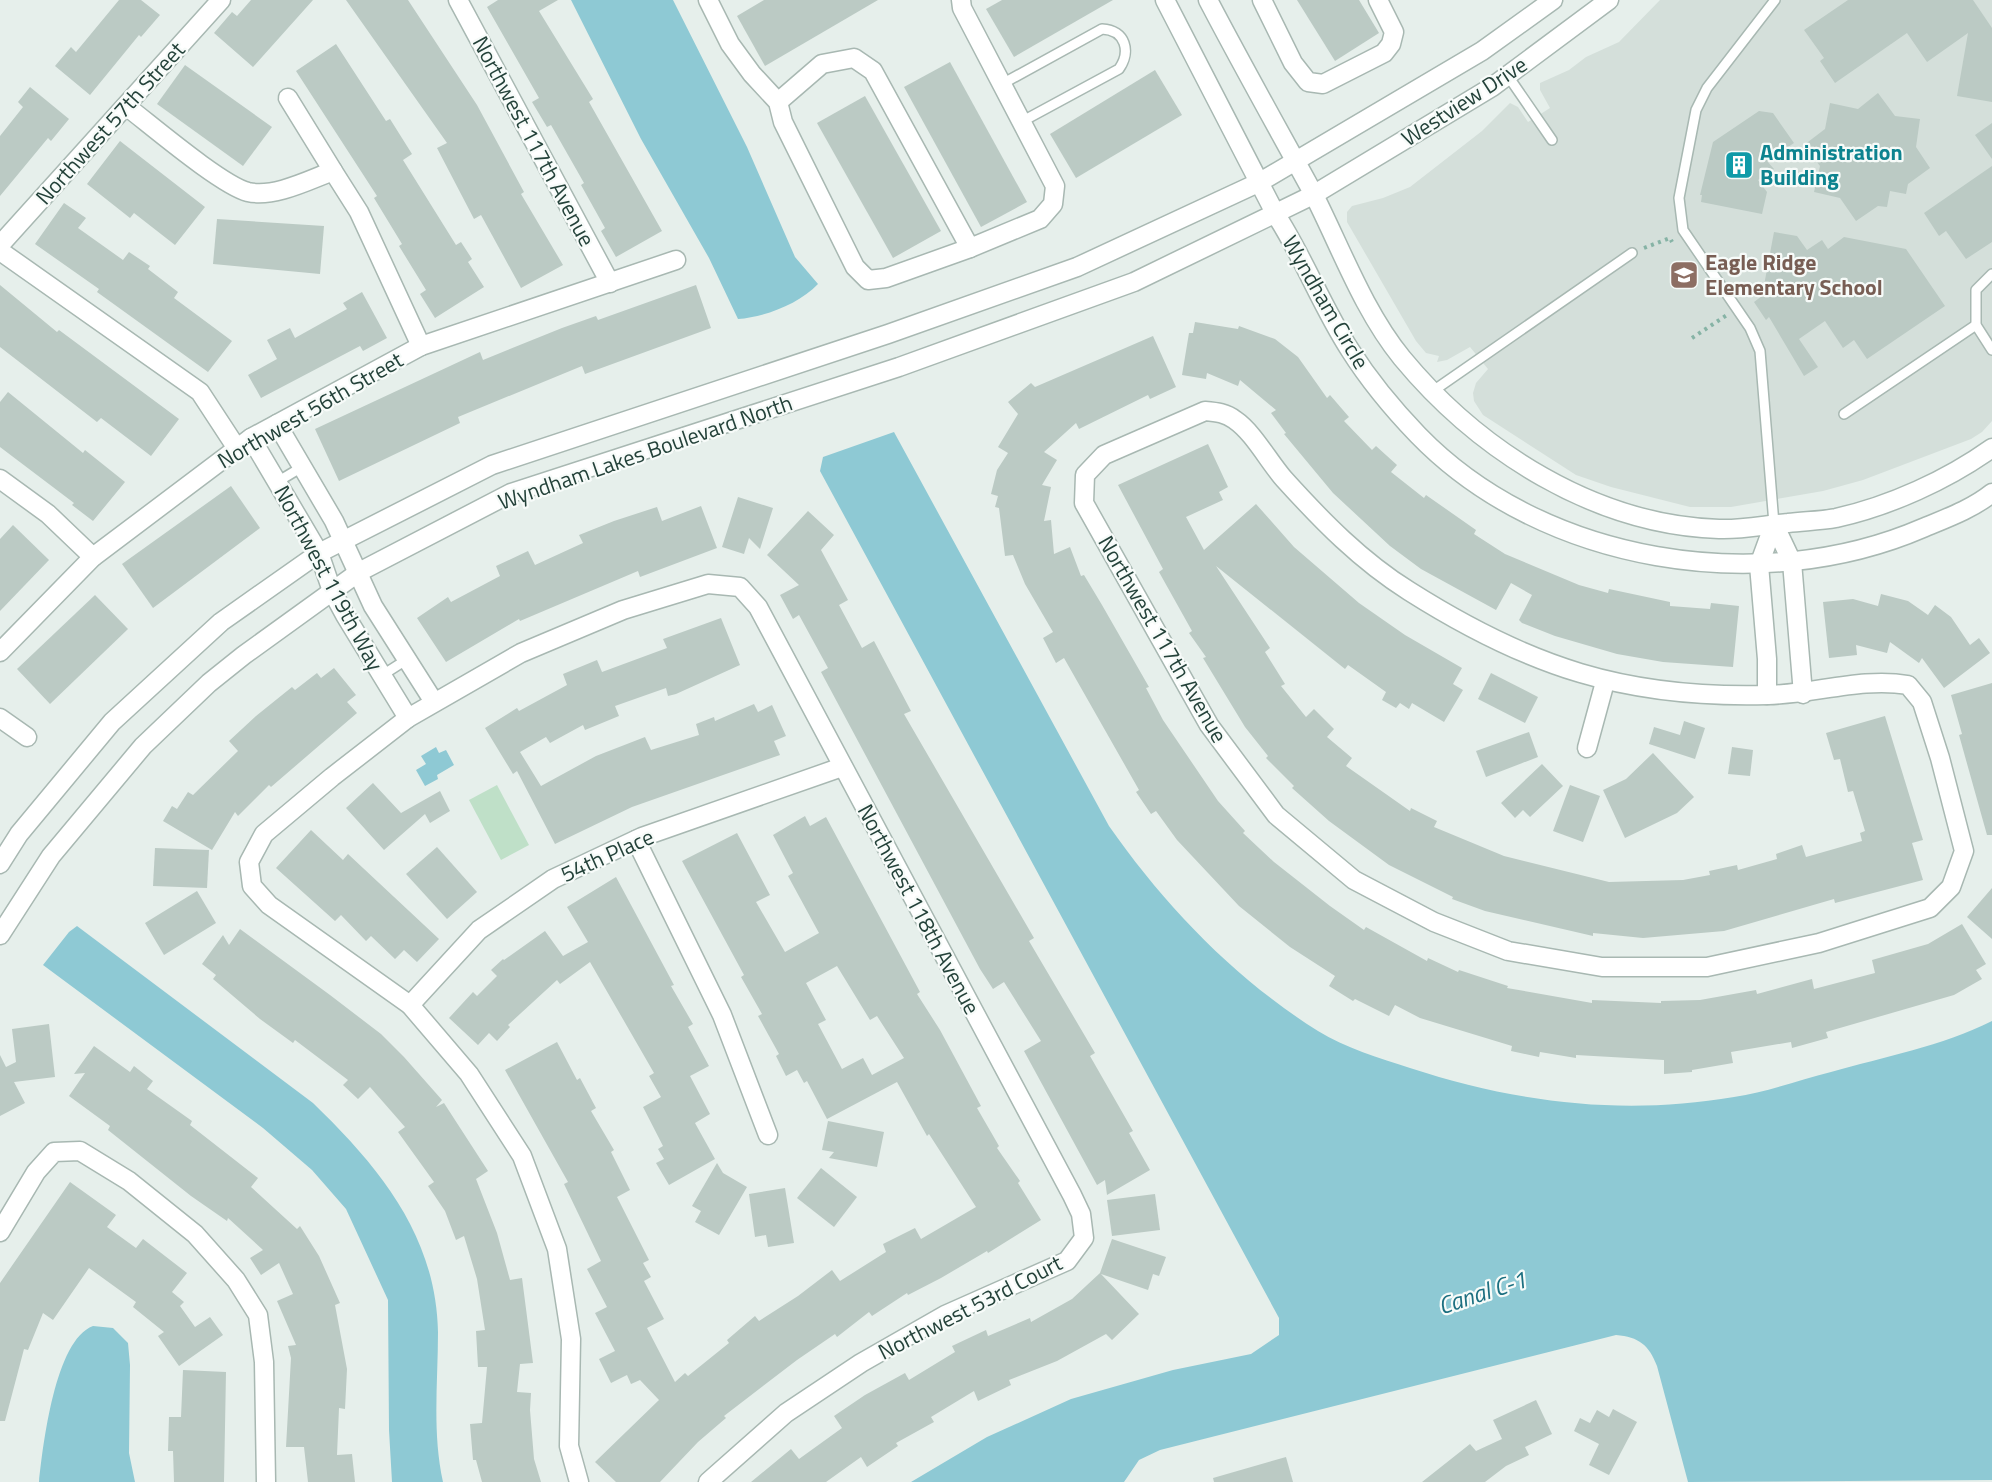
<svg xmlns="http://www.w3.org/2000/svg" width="1992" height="1482" font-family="'Titillium Web',sans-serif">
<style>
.built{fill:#d4dfda}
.green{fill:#bfe0c8}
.water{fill:#8ec9d4}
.building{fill:#bbcac4;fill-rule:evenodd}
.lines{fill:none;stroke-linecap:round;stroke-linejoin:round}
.service-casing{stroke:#a8b8b2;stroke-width:12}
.minor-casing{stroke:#a8b8b2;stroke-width:21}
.tertiary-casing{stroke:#a8b8b2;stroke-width:21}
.path{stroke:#86b3a5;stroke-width:4;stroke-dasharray:3 4.5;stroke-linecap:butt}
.service{stroke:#fff;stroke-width:9}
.minor{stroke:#fff;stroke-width:18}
.tertiary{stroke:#fff;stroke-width:18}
.labels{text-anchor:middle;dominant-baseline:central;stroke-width:4.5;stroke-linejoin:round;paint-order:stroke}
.street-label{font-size:22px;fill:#24423a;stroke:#f7fbf9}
.culture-label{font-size:22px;font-weight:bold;fill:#0d838f;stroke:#f7fbf9;text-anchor:start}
.education-label{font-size:22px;font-weight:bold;fill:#785e54;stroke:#f7fbf9;text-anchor:start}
.water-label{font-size:24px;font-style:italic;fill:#1c6f80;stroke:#f7fbf9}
</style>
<rect width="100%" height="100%" fill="#e6efeb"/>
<!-- built -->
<path class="built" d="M1660,0H1992V421L1982,432L1971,439L1863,480L1823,491L1731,507H1690L1611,487L1576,475L1483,415L1474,401L1473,393L1476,383L1488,369L1470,347L1447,360L1437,362L1439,356L1426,353L1416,341L1347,222V212L1352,206L1383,198L1410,187L1482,131L1510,103L1518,107L1528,122L1550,108L1540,90V83L1569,70L1586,57L1619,42Z"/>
<!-- green -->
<path class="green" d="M497,785L529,845L501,860L469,800Z"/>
<!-- water -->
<g class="water">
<path d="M571,0H673L747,147L795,257L818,284C799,304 765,317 738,319L709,258L641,139Z"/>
<path d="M894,432L1109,826C1165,906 1235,979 1318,1031C1345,1048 1380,1058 1410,1068C1517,1103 1623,1116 1734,1097C1767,1092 1799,1080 1831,1072C1884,1057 1942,1046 1992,1021V1480L1688,1482L1657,1366C1649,1345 1639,1337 1616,1335L1160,1450L1139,1460L1124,1482H911L987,1437L1071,1399L1173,1370L1251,1354L1279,1335V1318L820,471L823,457Z"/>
<path d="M436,747L439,753L446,750L454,765L437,775L438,779L425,786L416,770L426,764L421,756Z"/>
<path d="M77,926L313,1103C379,1167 436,1235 438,1332C438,1383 432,1432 443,1482H392L389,1430L388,1300L346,1209L312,1170L263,1128L43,965L69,932Z"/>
<path d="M93,1326L113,1328L128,1343L130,1365L129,1453L135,1482H39C43,1445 55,1340 93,1326Z"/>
</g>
<!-- building -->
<g class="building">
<path d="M119,0H141L160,15L141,37L139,35L90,95L55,66L71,47L76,52Z"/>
<path d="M251,0H313L253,67L214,33L232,12L237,16Z"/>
<path d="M346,0H408L477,105L524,192L521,194L563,265L521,288L481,215L474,219L437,148L447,143Z"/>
<path d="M498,0H558L539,11L593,99L589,102L662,231L616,257L601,231L605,228L581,185L584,183L551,125L547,127L532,102L539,98L487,7Z"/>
<path d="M764,0H878L765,66L737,16Z"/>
<path d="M1002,0H1113L1014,57L986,9Z"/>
<path d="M1297,0H1359L1379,33L1335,61Z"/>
<path d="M1848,0H1973L1992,28V102L1957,96L1968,33L1927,62L1907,33L1835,83L1820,61L1824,58L1804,30Z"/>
<path d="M336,44L386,121L390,119L412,154L403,160L456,245L461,242L472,259L468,262L484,287L435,318L420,294L426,290L399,246L402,244L374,198L377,196L296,71Z"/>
<path d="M950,62L1027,202L981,227L904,87Z"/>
<path d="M185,65L272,127L243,166L157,104Z"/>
<path d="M1155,70L1182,115L1076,178L1050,134Z"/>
<path d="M30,87L69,119L51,141L48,138L0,196V136L23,107L18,102Z"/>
<path d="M1878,93L1895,116L1920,119L1916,147L1930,168L1908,184L1906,194L1890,191L1887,207L1878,206L1856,221L1840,198L1814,192L1820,166L1804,145L1825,129L1830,103L1858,109Z"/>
<path d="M865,96L941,231L893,258L817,123Z"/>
<path d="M1759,111L1773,113L1794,143L1767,161L1774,169L1758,180L1767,192L1762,214L1701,202L1702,195H1700L1713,142Z"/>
<path d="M1992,123V159L1975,135Z"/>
<path d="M120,141L205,207L175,245L134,213L130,218L87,184Z"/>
<path d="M1992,166V242L1966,259L1946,231L1939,236L1924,213Z"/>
<path d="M64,203L86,218L78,228L123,260L129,252L150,266L148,269L178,292L174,298L232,341L208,372L97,292L99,289L35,244Z"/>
<path d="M217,219L324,226L320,274L213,264Z"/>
<path d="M1774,232L1797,236L1807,250L1822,240L1828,249L1844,237L1906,249L1945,306L1867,359L1854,340L1843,348L1825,321L1799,339L1818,367L1804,376L1769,317L1766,320L1754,302L1762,296Z"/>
<path d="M0,285L57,332L59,330L179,419L151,456L101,418L97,422L0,347Z"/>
<path d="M696,285L711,328L585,374L582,366L458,417L460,423L339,481L315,429L480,352L483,360L562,328L596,316L598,320Z"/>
<path d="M362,292L387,338L363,351L360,346L261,398L248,375L277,359L267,340L290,328L295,338L347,309L343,303Z"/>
<path d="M1195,322L1238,329L1239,326L1275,339L1298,357L1327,398L1330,395L1349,417L1344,421L1372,450L1376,446L1397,465L1391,472L1424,498L1426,495L1476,530L1474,534L1505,554L1579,585L1608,593L1609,589L1670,602V606L1710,609L1711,603L1739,606L1733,667L1663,662L1617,654L1555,636L1522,623L1519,620L1532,595L1511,583L1496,610L1421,569L1390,546L1333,493L1284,434L1286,433L1271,413L1276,410L1240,380L1238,386L1207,373L1206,379L1182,375L1189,333H1193Z"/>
<path d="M1153,336L1176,387L1150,399L1148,395L1079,429L1076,423L1044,452L1057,460L1042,485L1051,487L1044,521L1051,520L1054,554L1070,547L1081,576L1084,575L1102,605L1149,687L1146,688L1163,720L1218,801L1245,831L1243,833L1274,862L1330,906L1364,930L1366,927L1427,961L1428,958L1458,972L1459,970L1508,986L1507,988L1592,1003V1000L1661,1003V1001L1700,1000L1756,990L1757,994L1812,979L1814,989L1875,973L1872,960L1928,944L1962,924L1986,964L1976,970L1982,979L1954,995L1826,1032L1828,1038L1792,1048L1791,1042L1731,1052L1733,1063L1692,1070V1072L1664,1074V1060L1576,1055V1058L1540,1052L1539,1057L1511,1051L1512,1046L1420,1018L1395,1005L1389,1016L1355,999L1353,1001L1329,986L1335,976L1290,947L1239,906L1177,840L1156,811L1151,814L1136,792L1139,790L1064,658L1056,663L1043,638L1053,632L1025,584L1013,555L1005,556L999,508L995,507L998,496L991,494L997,470L1008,453L998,447L1018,414L1008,402L1031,383L1035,387Z"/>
<path d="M8,392L83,453L85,450L125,482L93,521L72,505L74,503L0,447V402Z"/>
<path d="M1208,444L1228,487L1219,492L1223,500L1186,517L1204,550L1256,504L1294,547L1359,603L1405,635L1462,668L1453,684L1463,690L1444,722L1412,703L1409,709L1400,703L1396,708L1382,700L1386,692L1348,665L1345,669L1216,566L1270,648L1265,652L1285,684L1281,686L1306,717L1314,709L1334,729L1327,737L1352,758L1346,766L1410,811L1411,808L1437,821L1434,827L1504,856L1609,882L1683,880L1710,875L1709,871L1737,865L1738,870L1777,859L1776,854L1802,845L1806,857L1862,841L1860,833L1865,831L1853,791L1848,792L1840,759L1834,760L1826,733L1885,716L1923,840L1912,843L1923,880L1835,903L1834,899L1724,931L1643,938L1593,933V936L1485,911L1452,899L1453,897L1389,865L1329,821L1292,788L1294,786L1266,758L1268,756L1245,727L1203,658L1206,657L1189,633L1192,631L1159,572L1163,569L1118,485Z"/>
<path d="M231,486L260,528L153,608L122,564Z"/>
<path d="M738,497L773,508L760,549L749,538L744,554L722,547Z"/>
<path d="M701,506L717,548L640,577L638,571L520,621L519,619L446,662L417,618L448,597L451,602L500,576L496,566L528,551L535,565L583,543L579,535L614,521L657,507L662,521Z"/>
<path d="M808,511L834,535L821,550L848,600L839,605L862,648L874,641L911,711L904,714L1034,938L1029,941L1095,1053L1090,1056L1133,1131L1129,1133L1150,1170L1107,1195L1105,1180L1097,1185L1024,1051L1041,1041L1004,982L993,989L980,969L821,672L828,668L799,615L793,619L780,595L799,585L767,555Z"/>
<path d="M13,525L49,560L0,611V539Z"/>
<path d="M1881,594L1908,601L1928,615L1935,605L1951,617L1970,645L1979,638L1990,653L1944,688L1922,658L1919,663L1890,642L1887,653L1856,645L1857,655L1829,658L1823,602L1853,599L1878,606Z"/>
<path d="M95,595L128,629L50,704L17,669Z"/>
<path d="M721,618L740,665L676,694L668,696L666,688L615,706L619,716L585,730L583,725L550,743L546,737L520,752L541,786L596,756L645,737L651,750L699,735L696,724L714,717L715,721L754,704L758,712L772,705L786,736L774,741L780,755L632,807L555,844L517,771L513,774L485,728L517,708L519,711L567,685L563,674L597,660L602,672L667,648L663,639Z"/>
<path d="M334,668L356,695L347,702L357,713L271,787L269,785L238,816L235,812L212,850L163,821L172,806L177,809L188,792L193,795L238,751L229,741L256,716L292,687L295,690L317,673L321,678Z"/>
<path d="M1491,673L1538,697L1525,723L1478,699Z"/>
<path d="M1992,683V835H1987L1959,735L1962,734L1951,695Z"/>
<path d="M1684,721L1705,728L1695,759L1649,744L1654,727L1680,735Z"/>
<path d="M1529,732L1538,757L1486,777L1476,751Z"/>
<path d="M1732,747L1753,750L1750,776L1728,774Z"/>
<path d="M1653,753L1694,797L1677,813L1625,838L1603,790L1626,779Z"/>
<path d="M1542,764L1563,786L1530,817L1523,810L1515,818L1501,803Z"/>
<path d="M373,783L401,813L440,791L450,811L430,823L425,814L384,850L346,808Z"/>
<path d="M1570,785L1600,796L1583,842L1553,831Z"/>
<path d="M805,816L810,826L826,817L920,992L917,994L940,1030L981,1106L977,1108L999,1146L997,1148L1020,1181L1018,1183L1041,1220L988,1253L987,1251L941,1278L908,1295L907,1293L872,1316L869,1312L837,1337L835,1334L797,1360L724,1416L726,1418L698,1442L660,1482H616L595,1462L659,1400L640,1380L631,1384L627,1375L611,1383L599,1359L615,1351L595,1313L607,1307L587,1269L601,1261L564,1184L568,1182L505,1070L557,1042L577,1080L580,1078L596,1108L591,1111L614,1150L611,1152L630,1190L617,1197L649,1260L643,1263L651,1277L644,1281L664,1319L647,1328L675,1382L685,1373L688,1376L729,1343L727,1340L755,1316L759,1321L798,1296L832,1270L840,1281L886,1252L883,1244L915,1228L921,1239L976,1207L929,1134L927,1136L897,1082L827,1119L807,1081L804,1083L797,1070L786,1076L776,1056L779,1054L758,1016L762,1014L741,977L744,975L682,861L737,833L770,895L756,902L785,952L819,933L788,876L793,873L773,835ZM837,966L870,1020L877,1016L904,1058L872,1075L863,1058L842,1069L818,1024L826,1020L806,983Z"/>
<path d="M311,830L343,860L348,854L439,939L417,962L404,950L395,959L371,936L366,941L341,915L335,921L276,868Z"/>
<path d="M437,847L477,892L447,919L406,874Z"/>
<path d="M155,848L209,850L207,888L153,886Z"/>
<path d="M616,877L674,985L671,986L693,1024L688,1027L709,1066L690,1076L710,1114L695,1123L715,1159L669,1185L656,1163L664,1159L658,1149L663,1146L643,1107L661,1097L649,1076L654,1073L590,962L560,984L557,980L508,1025L510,1027L497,1041L489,1033L478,1045L449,1018L473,992L477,996L497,976L491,970L503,959L504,960L545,931L563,956L588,942L567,907Z"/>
<path d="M1992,888V939L1967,917Z"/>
<path d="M197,891L216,923L164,955L145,923Z"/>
<path d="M240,929L330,995L381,1034L404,1057L442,1100L436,1107L444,1103L488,1171L476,1179L497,1233L510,1280L522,1278L533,1363L520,1364L517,1392L531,1393L530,1410L534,1459L541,1482H482L476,1460H473L470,1424L482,1423L487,1367H478L476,1331L485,1330L477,1279L464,1236L456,1240L445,1211L428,1186L434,1182L398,1132L405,1127L370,1087L358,1099L343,1085L348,1080L295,1040L293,1043L260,1019L213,979L216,975L202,964L223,935L229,945Z"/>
<path d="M49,1024L55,1077L14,1082L25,1103L0,1116V1055L6,1067L16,1062L12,1029Z"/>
<path d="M94,1046L130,1072L134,1066L153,1081L147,1089L192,1121L190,1125L258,1178L251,1187L297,1229L300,1226L319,1256L340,1303L335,1305L347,1369L345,1409L339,1408L337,1455L352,1454L355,1482H308L304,1447H286L291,1358L288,1346L296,1345L277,1301L293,1294L279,1263L261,1275L250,1258L263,1250L228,1218L227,1221L191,1196L108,1130L110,1126L69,1096L85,1073L74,1074Z"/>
<path d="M828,1121L884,1132L877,1167L829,1158L834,1152L822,1150Z"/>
<path d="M717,1163L723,1173L747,1187L719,1235L695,1222L701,1211L692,1206Z"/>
<path d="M821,1168L857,1197L834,1227L797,1198Z"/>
<path d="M70,1182L116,1215L107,1227L136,1248L143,1239L187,1273L172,1292L184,1302L180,1306L195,1327L210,1317L223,1335L179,1366L158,1336L164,1332L133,1307L136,1302L89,1268L53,1320L43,1313L28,1350L24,1349L5,1421H0V1283Z"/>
<path d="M785,1188L794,1243L768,1247L766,1235L755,1237L749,1194Z"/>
<path d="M1155,1194L1160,1230L1112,1236L1107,1200Z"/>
<path d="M1112,1239L1166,1257L1159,1276L1153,1274L1148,1290L1101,1274L1139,1314L1112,1340L1106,1334L1057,1361L1009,1380L1011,1385L978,1401L974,1391L931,1417L934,1422L896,1443L898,1446L867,1467L861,1457L826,1482H751L791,1449L799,1459L842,1428L834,1416L865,1395L905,1373L909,1380L955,1352L952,1346L986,1330L988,1336L1030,1318L1031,1322L1072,1299L1100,1273Z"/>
<path d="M183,1370L226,1372L224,1482H174L173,1451H168L169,1417H181Z"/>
<path d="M1536,1400L1552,1434L1525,1447L1529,1455L1506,1466L1485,1482H1422L1470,1444L1476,1451L1502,1439L1493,1420Z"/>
<path d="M1613,1409L1637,1422L1609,1475L1589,1465L1599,1444L1574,1431L1580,1418L1590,1423L1597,1410L1609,1417Z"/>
<path d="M1286,1457L1293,1482H1214L1213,1478Z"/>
</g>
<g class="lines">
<!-- service casing -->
<g class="service-casing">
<g id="service">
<path d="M1508,76L1552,140"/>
<path d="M1002,84L1102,29C1126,30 1131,52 1119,69L1021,122"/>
<path d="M1992,274L1976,290V325L1992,350"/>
<path d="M1433,391L1632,253"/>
<path d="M1844,414L1976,325"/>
<path d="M277,482L302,467"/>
<path d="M1774,524L1760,351L1750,328L1683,230L1679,198L1696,110L1707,88L1775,0"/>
<path d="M381,676L406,660"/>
</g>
</g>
<!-- minor casing -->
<g class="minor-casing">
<g id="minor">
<path d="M458,0L610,283"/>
<path d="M708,0L730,44L752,74L778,102L783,122L855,267L868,280L886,278L970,248L1040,219L1053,204L1055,186L962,8L961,0"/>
<path d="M1165,0L1276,215C1304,258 1322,307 1350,350C1369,380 1393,409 1418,435C1543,564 1761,598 1923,528C1947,518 1972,509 1992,493"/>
<path d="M1208,0C1242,65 1278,129 1313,193C1341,248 1363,310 1402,358C1479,451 1595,525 1719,529C1741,530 1765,525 1788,523C1804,521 1820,521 1836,518C1890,506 1947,480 1992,448"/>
<path d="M1262,0L1293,63L1308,82L1323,84L1384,53L1391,44L1394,32L1378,0"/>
<path d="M288,98L333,171"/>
<path d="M778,102L822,64L854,58L873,71L970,248"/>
<path d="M126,106C151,125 221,185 248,192C274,198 309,180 333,171L359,212L421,346"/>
<path d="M0,245L221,0"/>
<path d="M0,251L200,392L236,447"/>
<path d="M1205,411C1217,412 1226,413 1235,420C1253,432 1269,462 1284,479C1322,521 1361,561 1409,591C1529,667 1626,699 1768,695C1815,694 1862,677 1908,685L1922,702L1940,758L1964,851L1951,887L1930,908L1819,943L1707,967H1602L1508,951L1434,922L1354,880L1276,815L1209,725L1084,503L1085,475L1104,455Z"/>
<path d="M277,424L334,521L373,606L434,702"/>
<path d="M251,438L319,553L332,591L345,615L408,718"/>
<path d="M0,479L48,514L93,557"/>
<path d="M1774,524L1792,562L1803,694"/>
<path d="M0,652L93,557L251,438L421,346L676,260"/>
<path d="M1767,695V659L1759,565L1774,524"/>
<path d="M0,718L27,737"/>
<path d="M1587,748L1605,682"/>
<path d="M636,840L722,1015L768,1135"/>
<path d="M410,1005L479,930L553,879L642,837L842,767"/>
<path d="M0,1232L36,1172L54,1152L80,1151L129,1181L195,1234L236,1280L258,1315L264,1362L266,1482"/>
<path d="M579,1482L569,1446L571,1339L557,1249L522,1156L469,1074L410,1005L269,905L252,886L249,862L264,834L332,777L408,718L521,653L623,610L708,584L740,587L758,607L1072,1195L1081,1214L1084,1238L1067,1261L945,1315L861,1363L786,1413L708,1482"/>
</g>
</g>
<!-- tertiary casing -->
<g class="tertiary-casing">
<g id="tertiary">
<path d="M0,864L19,834L112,722L221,622L319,553L492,465L888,334L1077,267L1260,182L1482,51L1553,0"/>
<path d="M0,935L51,856L143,746L209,683L244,655L359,572L511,493L899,367L1134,282L1313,195L1492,87L1609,0"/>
</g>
</g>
<!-- path -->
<g class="path">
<path d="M1644,248L1670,238L1672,242"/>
<path d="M1692,338L1727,315"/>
</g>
<!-- service -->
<use href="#service" class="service"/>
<!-- minor -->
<use href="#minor" class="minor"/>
<!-- tertiary -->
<use href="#tertiary" class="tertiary"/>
</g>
<!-- icons -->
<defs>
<g id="building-square" transform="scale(1.5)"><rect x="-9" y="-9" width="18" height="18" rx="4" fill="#0f9aa8" stroke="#f7fbf9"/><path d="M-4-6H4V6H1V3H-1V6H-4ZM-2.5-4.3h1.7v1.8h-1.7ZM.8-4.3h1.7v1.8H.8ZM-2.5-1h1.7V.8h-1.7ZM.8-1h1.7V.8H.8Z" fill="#fff"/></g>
<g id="school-square" transform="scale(1.5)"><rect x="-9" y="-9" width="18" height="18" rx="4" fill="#8d6e63" stroke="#f7fbf9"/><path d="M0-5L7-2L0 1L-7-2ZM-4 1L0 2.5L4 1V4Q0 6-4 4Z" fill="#fff"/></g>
</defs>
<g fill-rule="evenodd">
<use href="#building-square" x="1739" y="165"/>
<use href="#school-square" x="1684" y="275"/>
</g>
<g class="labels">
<!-- street labels -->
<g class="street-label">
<text transform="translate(1464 101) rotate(-33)">Westview Drive</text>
<text transform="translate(110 123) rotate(-48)">Northwest 57th Street</text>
<text transform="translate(534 141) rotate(62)">Northwest 117th Avenue</text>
<text transform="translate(1326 302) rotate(60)">Wyndham Circle</text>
<text transform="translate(310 410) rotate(-30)">Northwest 56th Street</text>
<text transform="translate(645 452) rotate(-19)">Wyndham Lakes Boulevard North</text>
<text transform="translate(329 578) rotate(62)">Northwest 119th Way</text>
<text transform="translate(1163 639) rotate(60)">Northwest 117th Avenue</text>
<text transform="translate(607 855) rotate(-24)">54th Place</text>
<text transform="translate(919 909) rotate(62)">Northwest 118th Avenue</text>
<text transform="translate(970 1307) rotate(-27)">Northwest 53rd Court</text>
</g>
<!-- culture labels -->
<g class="culture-label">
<text x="1760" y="152">Administration<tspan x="1760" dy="25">Building</tspan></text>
</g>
<!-- education labels -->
<g class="education-label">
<text x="1705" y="262">Eagle Ridge<tspan x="1705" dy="25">Elementary School</tspan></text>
</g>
<!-- water labels -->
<g class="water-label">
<text transform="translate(1482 1292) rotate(-18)">Canal C-1</text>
</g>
</g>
</svg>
